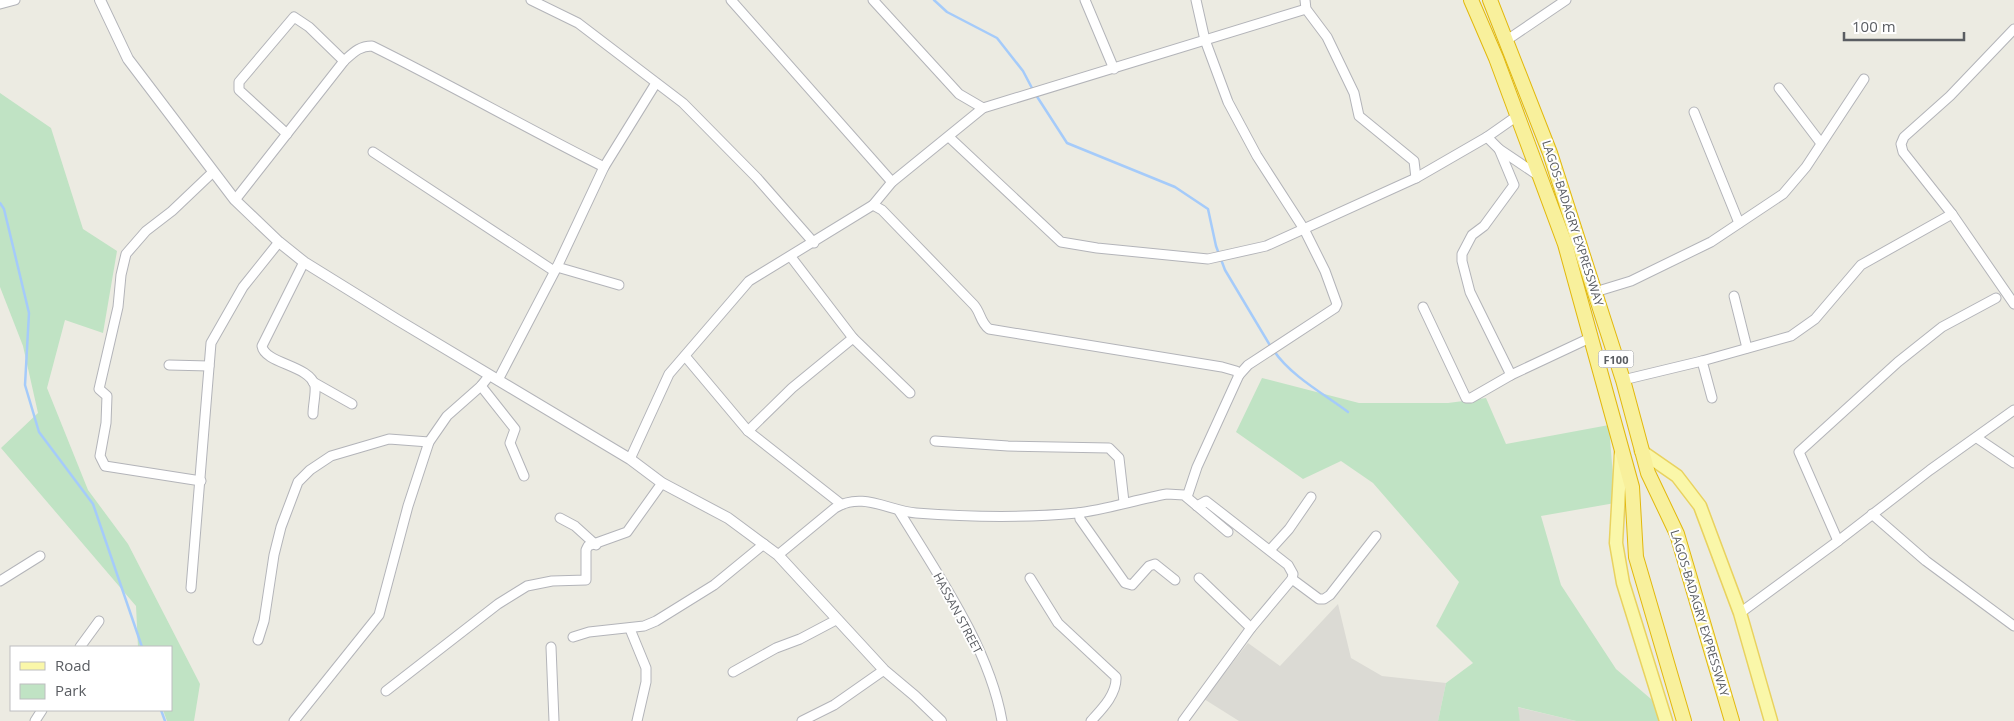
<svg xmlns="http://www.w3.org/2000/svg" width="2014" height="721" font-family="'Open Sans',sans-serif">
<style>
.industrial{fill:#dbdad4}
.green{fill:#c0e3c4}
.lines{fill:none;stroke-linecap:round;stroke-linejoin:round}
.stream{stroke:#a5cbfa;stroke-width:2.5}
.minor-casing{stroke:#b3b4b9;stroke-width:11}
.tertiary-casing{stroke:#b3b4b9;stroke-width:12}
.primary-casing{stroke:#e9d25f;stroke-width:15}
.trunk-casing{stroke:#e2b80d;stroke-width:16}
.minor{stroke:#fff;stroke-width:9}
.tertiary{stroke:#fff;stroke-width:10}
.primary{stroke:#faf7a9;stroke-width:12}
.trunk{stroke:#f8f09c;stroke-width:14}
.labels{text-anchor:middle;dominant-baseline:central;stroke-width:4;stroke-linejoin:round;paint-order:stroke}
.shield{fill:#fff;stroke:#8c8e91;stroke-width:1}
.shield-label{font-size:11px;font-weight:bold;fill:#5a5d62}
.street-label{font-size:12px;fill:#5a5d62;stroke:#fff}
</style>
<rect width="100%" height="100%" fill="#ecebe2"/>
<!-- industrial -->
<g class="industrial">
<path d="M1338,604L1351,658L1382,676L1446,683L1438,721H1239L1204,699L1248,643L1280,666Z"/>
<path d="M1517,707L1576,721H1520Z"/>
</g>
<!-- green -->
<g class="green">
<path d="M0,93L51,128L83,229L117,251L103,333L65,320L47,388L88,490L128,544L200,684L194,721H167L163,710H171V647H138L136,606L1,448L38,413L23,346L0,287Z"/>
<path d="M1262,378L1359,403H1448L1486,398L1506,444L1609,425L1615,503L1541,516L1561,585L1616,669L1665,711L1660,721H1576L1518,707L1520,721H1438L1446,683L1473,663L1436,626L1459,582L1373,483L1341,461L1303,479L1236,432Z"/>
</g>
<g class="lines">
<!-- stream -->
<g class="stream">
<path d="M934,0L947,12L997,38L1023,71L1033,90"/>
<path d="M1036,95L1067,143L1175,187L1208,209L1216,246L1225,270L1271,347"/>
<path d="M0,203L4,209L29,313L25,385L39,432L93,504L142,647"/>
<path d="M1274,351C1291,376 1324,394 1348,412"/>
<path d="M161,710L165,721"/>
</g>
<!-- minor casing -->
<g class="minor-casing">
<g id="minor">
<path d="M531,0L578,23L683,103L757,178L814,243"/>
<path d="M731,0L892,182"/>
<path d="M873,0L959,94L983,108"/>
<path d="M1085,0L1114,69"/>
<path d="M1305,0L1306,9L1327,37L1354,93L1359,116L1414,161L1416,178"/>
<path d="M0,4L15,0"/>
<path d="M2014,29L1950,96L1904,137L1901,144L1903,152L1952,214L2014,304"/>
<path d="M1507,40L1566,0"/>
<path d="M1779,88L1820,142"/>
<path d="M1694,112L1739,223"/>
<path d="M287,134L239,90V82L294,17L309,27L344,61"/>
<path d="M949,137L1061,242L1097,248L1208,259L1266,246L1416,178L1487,137L1517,116"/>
<path d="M1487,137L1499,149L1539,176"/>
<path d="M1499,149L1514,185L1484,226L1472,235L1462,254V261L1470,292L1511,375"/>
<path d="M373,152L554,271"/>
<path d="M235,200L344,61C353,53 359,46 372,46C451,85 526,128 604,167"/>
<path d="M873,205L882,210L974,305C981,313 980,322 989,329L1222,367L1236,371L1239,375"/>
<path d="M791,257L853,338L910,393"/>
<path d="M304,262L262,346C265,364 310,365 315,386C316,394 313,405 313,414"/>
<path d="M557,267L619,285"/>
<path d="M1595,292L1631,281L1711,242L1783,194L1806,167L1864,79"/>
<path d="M1734,296L1747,348"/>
<path d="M1423,307L1466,398H1471L1511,375L1592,337"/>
<path d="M685,356L748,431L841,504"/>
<path d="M169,365L209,366"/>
<path d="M498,380L557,267L604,167L656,83"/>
<path d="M1623,380L1702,361"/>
<path d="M313,382L352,404"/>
<path d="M481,386L515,429L510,443L524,476"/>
<path d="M1712,398L1702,361L1791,336L1815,319L1861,265L1952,214"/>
<path d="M748,431L792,388L853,338"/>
<path d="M1977,438L2014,463"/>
<path d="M935,441L1008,446L1109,448L1119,458L1124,502"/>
<path d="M630,459L669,374L749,281L873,205L892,182L983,108L1306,9"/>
<path d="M201,481L105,466L100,456L106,423L107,396L99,389L118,307L121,275L126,254L146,231L172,211L213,172"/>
<path d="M1187,497L1197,467L1239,375L1248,365L1335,308L1337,304L1325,271L1304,229L1257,156L1228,102L1205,40L1196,0"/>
<path d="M1197,506L1206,501L1288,565L1293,574L1292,579L1319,599H1324L1330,595L1376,536"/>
<path d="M899,511C938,575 989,647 1002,721"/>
<path d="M1079,513L1080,519L1125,583L1132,585L1149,566L1155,564L1175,580"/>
<path d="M1872,514L1926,561L2014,626"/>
<path d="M560,518L575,526L596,545"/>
<path d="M1838,541L1799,452L1898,362L1942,327L1996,298"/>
<path d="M1270,550L1289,529L1311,497"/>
<path d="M778,555L835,508C862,491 889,511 916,513C969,517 1024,518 1077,513C1105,510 1138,499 1167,494L1184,495L1228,532"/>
<path d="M1030,578L1058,623L1116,677C1117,694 1102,709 1091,721"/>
<path d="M1199,578L1251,628"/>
<path d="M0,581L40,556"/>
<path d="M191,588L211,343L243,287L279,242"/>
<path d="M1740,613L1838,541L1930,470L2014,410"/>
<path d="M630,629L646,668V682L637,721"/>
<path d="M573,637L589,632L644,626L656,621L714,585L764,544"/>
<path d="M258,640L264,621L274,555L281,527L298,482L310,470L331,456L389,439L429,442"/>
<path d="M80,647L99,621"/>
<path d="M551,647L554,721"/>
<path d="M733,672L776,648L800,639L836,620"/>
<path d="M386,691L498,604L527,586L552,581L586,580V550L588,546L627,532L662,483"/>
<path d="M35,721L42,710"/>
<path d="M294,721L379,615L408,506L429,442L447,416L481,386L489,376"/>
<path d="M802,721L834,705L884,670"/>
<path d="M1183,721L1251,628L1292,579"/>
</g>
</g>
<!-- tertiary casing -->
<g class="tertiary-casing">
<path id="tertiary" d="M100,0L128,59L235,200L279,242L304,262L396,319L630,459L662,483L728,518L778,555L884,670L915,696L941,721"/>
</g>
<!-- primary casing -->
<g class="primary-casing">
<g id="primary">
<path d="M1641,451L1677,476L1700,506L1740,613L1771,721"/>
<path d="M1621,453L1616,543L1623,583L1666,721"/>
</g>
</g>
<!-- trunk casing -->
<g class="trunk-casing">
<g id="trunk">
<path d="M1471,0L1496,58L1565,244L1632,487L1636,557L1684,721"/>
<path d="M1490,0L1550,153L1623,380L1648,473L1677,534L1732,721"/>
</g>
</g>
<!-- minor -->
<use href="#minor" class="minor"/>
<!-- tertiary -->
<use href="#tertiary" class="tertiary"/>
<!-- primary -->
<use href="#primary" class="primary"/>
<!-- trunk -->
<use href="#trunk" class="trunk"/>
</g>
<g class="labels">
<!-- shield labels -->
<rect class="shield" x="1598.5" y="350.5" width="35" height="17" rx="4"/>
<g class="shield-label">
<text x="1616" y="359">F100</text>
</g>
<!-- street labels -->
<g class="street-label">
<text transform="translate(1573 223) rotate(72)">LAGOS-BADAGRY EXPRESSWAY</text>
<text transform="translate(958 613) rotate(62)">HASSAN STREET</text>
<text transform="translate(1700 613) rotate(73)">LAGOS-BADAGRY EXPRESSWAY</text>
</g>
</g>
<!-- legend -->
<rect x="10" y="646" width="162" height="65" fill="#ffffff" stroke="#bdbec0"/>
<rect x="20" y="662" width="25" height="8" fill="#faf7a9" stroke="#bdbec0"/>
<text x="55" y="671" font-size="15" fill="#5a5d62">Road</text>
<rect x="20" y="684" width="25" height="15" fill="#c0e3c4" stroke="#bdbec0"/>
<text x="55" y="696" font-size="15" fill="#5a5d62">Park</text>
<!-- scale -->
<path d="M1844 32v8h120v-8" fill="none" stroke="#5a5d62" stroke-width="2.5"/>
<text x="1852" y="32" font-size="15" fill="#5a5d62" stroke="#ffffff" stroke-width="4" paint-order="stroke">100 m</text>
</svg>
